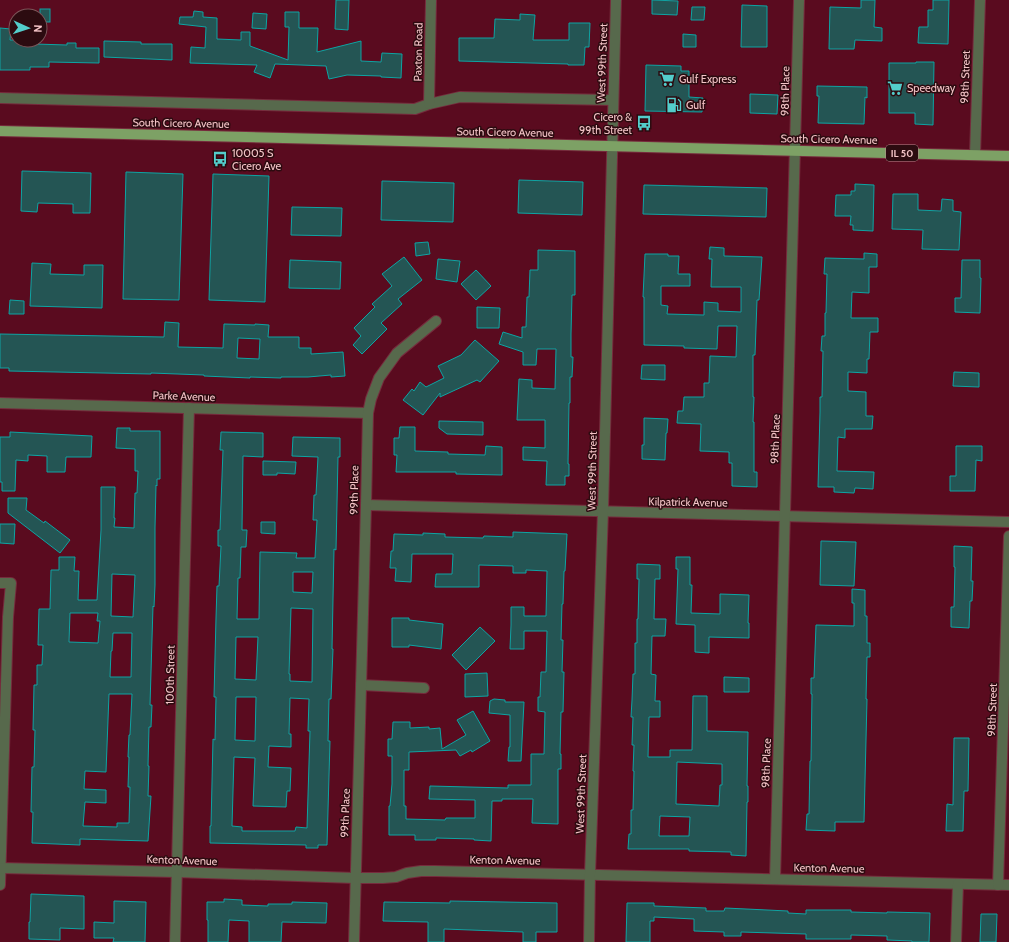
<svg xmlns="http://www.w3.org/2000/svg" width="1009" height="942" font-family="Cabin,sans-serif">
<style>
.building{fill:#245554;stroke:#0ea4a3;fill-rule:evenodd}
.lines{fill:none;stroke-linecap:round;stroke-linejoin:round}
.minor-casing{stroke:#762c3d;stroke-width:12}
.major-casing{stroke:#762c3d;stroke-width:12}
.minor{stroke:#57694c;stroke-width:10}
.major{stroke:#7da165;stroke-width:10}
.labels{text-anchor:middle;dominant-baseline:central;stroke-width:3;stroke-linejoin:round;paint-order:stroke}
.shield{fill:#2c0b10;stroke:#b88c90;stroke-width:1}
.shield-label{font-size:10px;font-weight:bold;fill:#f4c4c7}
.street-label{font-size:11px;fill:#f4c4c7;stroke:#2c0b10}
.poi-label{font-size:11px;fill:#f4c4c7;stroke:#2c0b10;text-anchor:start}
</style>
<rect width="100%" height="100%" fill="#5a0b1f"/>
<!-- building -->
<g class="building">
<path d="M336,0H349L348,30L335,29Z"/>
<path d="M652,0L678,1L677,15L652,14Z"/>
<path d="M861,0H875L874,27L882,28V41L855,40L854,49H829L830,7L861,8Z"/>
<path d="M933,0H949L948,44L918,43L919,27H928V10H933Z"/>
<path d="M742,5L767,6V47H741Z"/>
<path d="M692,7H705L704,20H691Z"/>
<rect x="40" y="9" width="10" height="13"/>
<path d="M194,11L203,12V17L217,18V39L241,40V32H250V46L288,60L289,27H285V12H299V28H318L317,52L361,41V61L381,62L382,53L402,54L401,78L381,77V76L347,75L329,79L326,66L275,64L270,78L254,72L257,65L190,63L191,47L205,48L206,27L179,24L180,17H193Z"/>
<path d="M253,13L267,14L266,29L252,28Z"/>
<path d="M520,14L535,15L533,40H569V23H590L589,47H585L584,65H568V64L459,61V38H494L495,19L520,20Z"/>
<path d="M0,28L11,29L10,40H36L35,44L67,45V43H76V48H99V63L49,62V67H30V70H0Z"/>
<path d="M683,34L696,35V47H683Z"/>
<path d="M104,41L141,42V44H172V60L104,57Z"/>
<path d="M916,62H934L933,125L915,124V113H889V63H916Z"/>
<path d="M646,65L681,66V71H689V97L703,98L702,112L645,111Z"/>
<path d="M817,86L867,87V98L865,97L864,124L818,123L819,96H817Z"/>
<path d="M750,94L778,95L777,114L750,113Z"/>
<path d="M22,171L91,173L90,213H73V204L38,203L37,212L21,211Z"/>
<path d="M126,172L183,174L179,300L123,299Z"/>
<path d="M213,174L269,176L265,302L209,300Z"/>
<path d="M519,180L583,182L582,215L518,213Z"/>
<path d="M382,181L454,183L453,222L381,220Z"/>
<path d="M855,184L874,185L873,231L853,230V225H850L851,216H835L836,195H851V191H855Z"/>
<path d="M644,185L767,188L766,217L643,214Z"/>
<path d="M893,194H918V210L941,211L942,199L953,200V211L961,212L959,250L922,249L923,230L892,229Z"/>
<path d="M292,207L342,208L341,236L291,235Z"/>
<path d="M428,242L430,254L416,256L415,243Z"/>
<path d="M710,247L724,248V256L762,257L759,300H757L755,355H753V397H754L753,422H754V472H757V487L732,486V463H729V452L700,451L701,424L677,423L678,411H683L684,397H704V383H709L710,356L736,357L737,326H718L717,349L684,348V346L644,345V297H643L645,254H668V256H679L678,274H690V286H661V305L668,306L667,314L704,315V302L718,303V311L741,312V287H711L712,259H709Z"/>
<path d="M538,250L575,251V295H572L571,334V357H573L572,377H570V403H569L568,464H569V476H565V485H546L547,461L523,460V447L545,448V420H517L519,379L532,380V388L555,389L556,349H537L536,365H523V352L499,344L503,332L522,338V327H526L527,297H529L530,270H538Z"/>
<path d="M864,253L877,254V267H869V293L852,292L851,318H878V332H870L869,359H867V373L848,372V391L866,392V416H873L872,429H845V438L838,437L837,471L874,472L873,489L855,488L854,493L834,492V487H818L820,412V397H822L823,351H821L822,336H825V313H826L827,274H824L825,258L864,259Z"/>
<path d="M404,257L422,280L398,299L402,304L381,323L387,329L362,354L353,345L361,336L354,328L375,307L372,304L392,286L382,274Z"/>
<path d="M438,259L460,261L457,282L436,279Z"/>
<path d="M290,260L341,262L340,289L289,288Z"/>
<path d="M962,260H980V278H981L980,313L955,312V298H961Z"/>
<path d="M32,263L51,264L50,274L84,275V265H103L102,308L30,306Z"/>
<path d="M476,270L491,286L476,300L461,284Z"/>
<path d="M10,300L24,301V314H9Z"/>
<path d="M477,307L500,308L499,328H477Z"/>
<path d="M165,322L179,323L178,347L223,348L224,324L255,325V324L269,325L268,337H299V348H311V354L343,352L345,376L331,377V375L308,377H281V378L250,377V378L204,376V375L151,373V374L9,371V368H0V334L164,337ZM238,338L260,339L259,359L237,358Z"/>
<path d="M475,340L499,361L480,382L477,380L440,397V393L423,415L403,400L412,389L414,391L420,382L426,387L444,378L438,366L461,355Z"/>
<path d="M642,365H665V380L641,379Z"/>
<path d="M954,372L979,373V387L953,386Z"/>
<path d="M644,418L668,419L667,433H666L665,460L642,459V445H644Z"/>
<path d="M439,421L483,422V435L447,434L439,428Z"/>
<path d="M400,427H415V451L448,452V454L485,455L486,446L502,447V475L456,474V472H396L397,455H394V438H399Z"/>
<path d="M117,428H130V431H160V479H157V486L156,485L155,528V585L154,607L153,606L150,705H152L151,727H149L148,766H149L148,796H151L148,841L80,839V845L32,843L33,812H31L32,767H34L35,730H33L34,685H37V665H42L43,645H38L39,609H50L51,570H59V557H75L74,571H79L78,600H97L101,530V487H115L114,518H115L114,527L134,528L135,493H137L138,471H135V449L116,448ZM112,574L135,575L133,617L111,616ZM70,613H98L97,621H100L98,643L69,642ZM113,633H132L131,677H110L111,651H112ZM109,694H132L130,735H129L128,757H129L128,787H130L129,823H117V827L83,826L85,802L106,803V790L84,789L85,771L106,772Z"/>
<path d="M10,432L92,436L91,457H66L65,472H47V456L28,455V461L16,460L15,491H2V482H0V437H10Z"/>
<path d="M221,432L263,433V457L243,456L242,530H247L246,547H241L240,578H238L237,619H259L260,552L297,553L296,558H315L317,520H313L314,495H316L318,457L292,456L293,437L340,438V457H338L336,550L334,549L332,649H333L331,699H329L328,741H330L327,845H318V848H306V845L210,843V826H211L213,739L215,740L216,697H214L216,618L217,586H219L221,546H218V530H220L223,450H220ZM293,572H313L312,593L293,592ZM291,608L313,609L312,682L290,681V674H289ZM236,637H258L256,680L235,679ZM236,697H256L255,741L235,740ZM290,698L309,699L308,731H310L307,828L296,827L295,831H242V827L232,826L234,757L255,758L253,806L286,807L287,791H290L291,768L268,767L269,746L291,747V734H289Z"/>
<path d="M956,446H982V461L976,460L975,491H950V476H956Z"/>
<path d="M263,461L296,462L295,474L277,473V475H263Z"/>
<path d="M8,498H27L26,510L44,523L45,521L70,540L60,553L8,513Z"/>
<path d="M261,522H275V534L261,533Z"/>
<path d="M0,524H15L14,544L0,543Z"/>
<path d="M513,532L567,534L565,571H564L563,604H562L561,640H563L562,672H564L563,712H561L560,754H561V769H558V824L532,823L533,799H502V801H492L491,841L474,840V839L436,838V840H415V835H389V806H390L392,784V756H388V739H392L393,722H410V728L429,727V729L440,728L442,749L466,735L457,720L473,711L490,741L472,752L471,750L460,756L456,750L409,752V770H404V806H406V819L445,820L446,818H475V800L429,799L430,786L508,788V785H531V754H544L545,712L538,711V697H540L541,672H546L547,631H524V649H510L511,625V607H524V616H546L547,571L526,570V573H513V566L479,565V587H435L436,574H452L453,554H412L411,582L395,581L396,568H390L391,551H393L394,534L423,535V533L445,534V537L483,538L484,536L513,537Z"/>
<path d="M821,541L856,542L854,586L820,585Z"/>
<path d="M954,546L972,547L971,581H973L972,601H970L969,628L951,627V607H954L955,567H954Z"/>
<path d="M676,557H690V585H692L691,613L720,614V594L749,595L748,623H749V638L709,637V653L695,652V625L676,624L678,569H676Z"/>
<path d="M637,564L660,565V579H655L654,619H666L665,636H652L651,674L656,675L655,701H660V717H649L648,757H670V750H692L693,696H707V731L748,732L747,786H748V802H747L746,856L731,855V852L689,851V849H628L629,834H631V810H633L634,771H633L634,745H632L633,717H631L632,700L633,674H635V643H637V619H638L639,579H637ZM677,762L722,764V785H720L719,806L676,804ZM660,816L690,817L689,836H659Z"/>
<path d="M852,589L865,590V616H867V643H870V657H867L866,699H867L864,822H835V831L806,830L807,814H809L810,761H811L812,694H811V678H814L816,625L854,626V603H852Z"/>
<path d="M392,618H409V620L443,624L441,649L409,645V647H392Z"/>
<path d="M480,627L495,641L466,670L452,655Z"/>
<path d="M487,673L488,696L465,697V674Z"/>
<path d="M724,677L749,678V692H724Z"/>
<path d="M494,699L505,700V702H524L521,761H508L509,747H510V715L489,713L490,701Z"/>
<path d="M954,738H969L968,791H964L963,831H946L947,804L953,805Z"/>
<path d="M31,894L84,896V929L60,928V940L29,939V922H30Z"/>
<path d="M224,899L242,900V905L268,906V904H292V902L327,903L326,923L282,922L281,942H249V921L229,920L228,942H208V920H207V902H224Z"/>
<path d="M114,901L146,902L145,942H113L114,938H94V922L114,923Z"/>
<path d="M450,901L557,903V932H536V942H523V932L444,929V942H428V922L383,921L384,902L450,903Z"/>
<path d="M627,903H654V906L706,908V911H724L725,908L788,911V913L806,914V910H851V912L887,913V912L930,913L929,942H912V941L887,940V936L851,935V939H806V934L741,932V936H724V932L694,931V919L654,917V921H650V942H626Z"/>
<path d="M981,914H997L996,942H980Z"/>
</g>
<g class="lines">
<!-- minor casing -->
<g class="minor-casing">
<g id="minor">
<path d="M0,98L415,109L429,104L460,97L613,100"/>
<path d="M429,104L431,0"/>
<path d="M975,155L980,0"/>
<path d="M0,403L368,413"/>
<path d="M366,505L1009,522"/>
<path d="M0,583H11L8,617L0,885"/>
<path d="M361,685L424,688"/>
<path d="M0,868L177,872L355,878H383L396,877L407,873L421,871H435L1009,885"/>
<path d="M775,879L799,0"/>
<path d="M998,885L1009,536"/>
<path d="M175,942L189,408"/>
<path d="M354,942L366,505L368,413L371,399L379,378L397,353L436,321"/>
<path d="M589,942L590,874L603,511L616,0"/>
<path d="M956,942L958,884"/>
</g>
</g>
<!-- major casing -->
<g class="major-casing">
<path id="major" d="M0,131L1009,156"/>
</g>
<!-- minor -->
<use href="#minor" class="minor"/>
<!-- major -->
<use href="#major" class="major"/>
</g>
<!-- icons -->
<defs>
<g id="supermarket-bare" transform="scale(1.2)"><path d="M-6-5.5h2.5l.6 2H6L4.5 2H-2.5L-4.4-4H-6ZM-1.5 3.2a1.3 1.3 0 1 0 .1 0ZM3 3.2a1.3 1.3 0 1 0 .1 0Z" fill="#53cdcb" stroke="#2c0b10" stroke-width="2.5" paint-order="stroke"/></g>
<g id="fuel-bare" transform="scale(1.2)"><path d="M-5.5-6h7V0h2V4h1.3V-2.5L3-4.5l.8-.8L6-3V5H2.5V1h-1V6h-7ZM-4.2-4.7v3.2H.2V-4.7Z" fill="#53cdcb" stroke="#2c0b10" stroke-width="2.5" paint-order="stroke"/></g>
<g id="bus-bare" transform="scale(1.2)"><path d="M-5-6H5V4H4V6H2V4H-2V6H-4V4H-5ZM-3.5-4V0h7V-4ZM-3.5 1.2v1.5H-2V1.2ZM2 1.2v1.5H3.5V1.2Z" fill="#53cdcb" stroke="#2c0b10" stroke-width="2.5" paint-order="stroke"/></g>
</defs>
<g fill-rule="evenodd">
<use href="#supermarket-bare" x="667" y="79"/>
<use href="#supermarket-bare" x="895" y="88"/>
<use href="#fuel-bare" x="674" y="105"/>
<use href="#bus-bare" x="644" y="123"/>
<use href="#bus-bare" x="220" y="159"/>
</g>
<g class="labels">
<!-- shield labels -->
<rect class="shield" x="886" y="145" width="32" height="16" rx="3"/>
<g class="shield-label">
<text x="902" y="153">IL 50</text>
</g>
<!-- street labels -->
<g class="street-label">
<text transform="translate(418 52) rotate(-89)">Paxton Road</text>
<text transform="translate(602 63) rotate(-88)">West 99th Street</text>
<text transform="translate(965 77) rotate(-88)">98th Street</text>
<text transform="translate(785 91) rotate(-89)">98th Place</text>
<text transform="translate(181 123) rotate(1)">South Cicero Avenue</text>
<text transform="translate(505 132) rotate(1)">South Cicero Avenue</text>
<text transform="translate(829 139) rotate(1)">South Cicero Avenue</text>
<text transform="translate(184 396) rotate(2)">Parke Avenue</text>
<text transform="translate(775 439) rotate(-88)">98th Place</text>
<text transform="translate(592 471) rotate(-89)">West 99th Street</text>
<text transform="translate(354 490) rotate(-89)">99th Place</text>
<text transform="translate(688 502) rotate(1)">Kilpatrick Avenue</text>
<text transform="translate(170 675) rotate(-89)">100th Street</text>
<text transform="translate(992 710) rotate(-88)">98th Street</text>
<text transform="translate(766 763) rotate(-88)">98th Place</text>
<text transform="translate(581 794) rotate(-88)">West 99th Street</text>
<text transform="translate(345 813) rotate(-88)">99th Place</text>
<text transform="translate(182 860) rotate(2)">Kenton Avenue</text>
<text transform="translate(505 860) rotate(1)">Kenton Avenue</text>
<text transform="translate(829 868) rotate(1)">Kenton Avenue</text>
</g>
<!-- poi labels -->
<g class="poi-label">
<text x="679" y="79">Gulf Express</text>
<text x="907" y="88">Speedway</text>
<text x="686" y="105">Gulf</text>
<text x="632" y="117" text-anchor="end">Cicero &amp;<tspan x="632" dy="13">99th Street</tspan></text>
<text x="232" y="153">10005 S<tspan x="232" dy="13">Cicero Ave</tspan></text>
</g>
</g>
<!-- north arrow -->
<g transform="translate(28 28) rotate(93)"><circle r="19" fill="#2c0b10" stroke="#7c5559"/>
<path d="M0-3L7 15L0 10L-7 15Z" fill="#53cdcb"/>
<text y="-6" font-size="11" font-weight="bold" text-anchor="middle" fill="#f4c4c7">N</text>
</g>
</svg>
